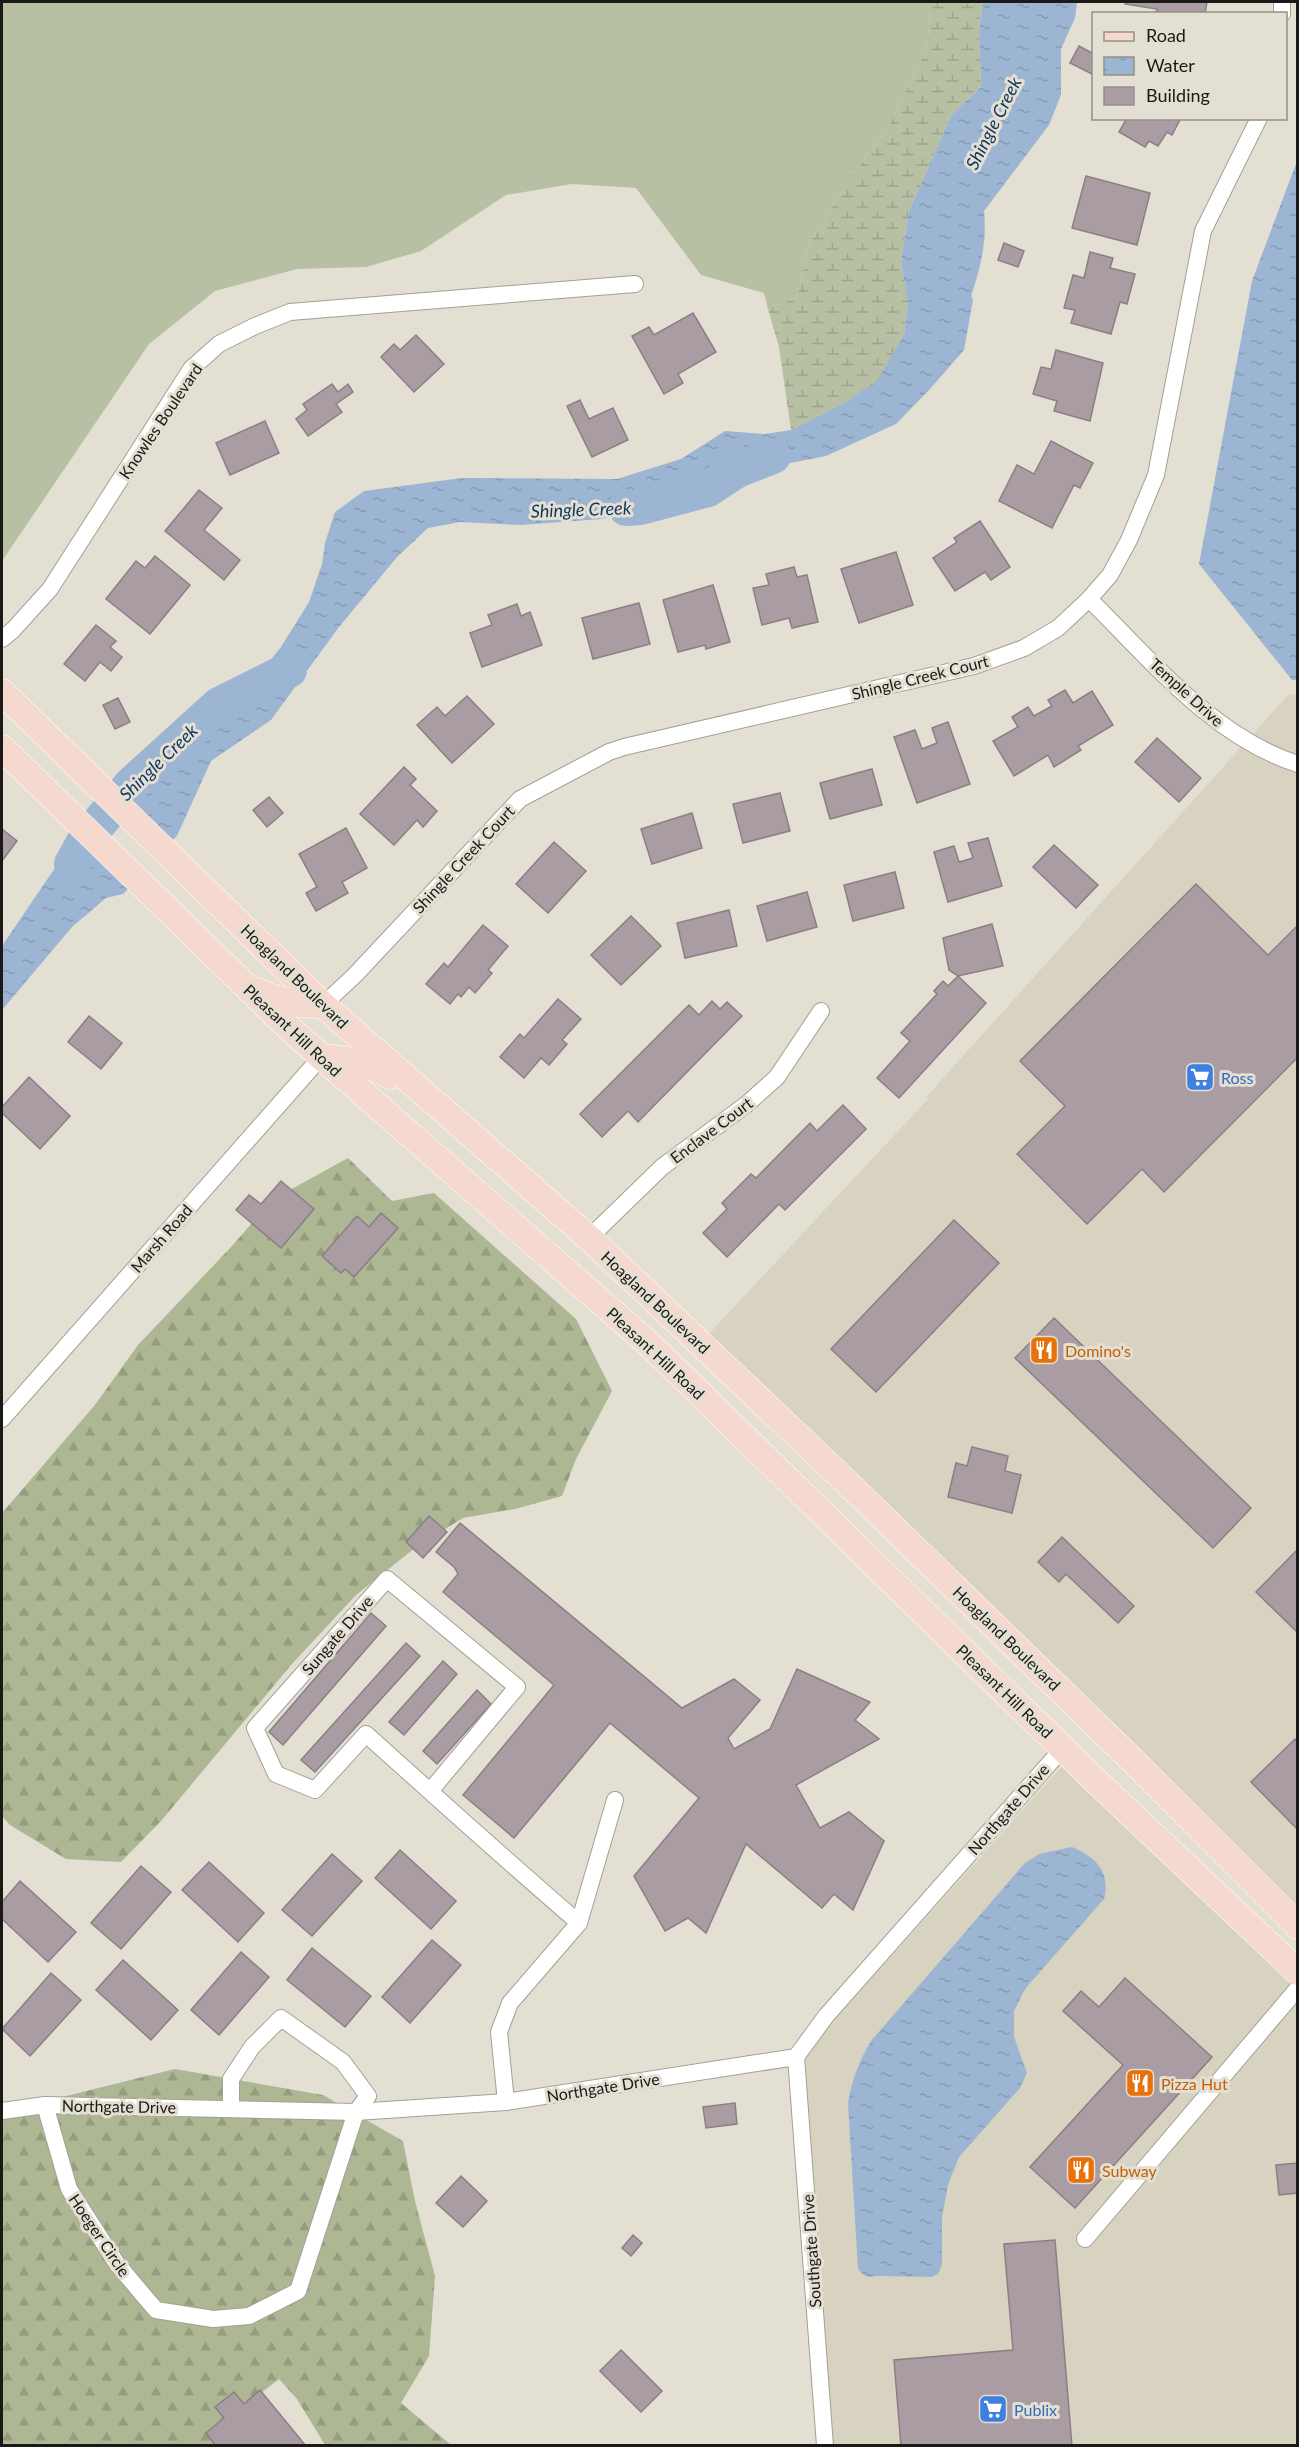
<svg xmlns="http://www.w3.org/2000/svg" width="1299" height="2447" font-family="Lato,sans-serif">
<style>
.built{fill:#d8d2c0}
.grass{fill:#b7c0a3}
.forest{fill:url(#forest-firs)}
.wetland{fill:url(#wetland-marsh)}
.water{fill:url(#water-ripples)}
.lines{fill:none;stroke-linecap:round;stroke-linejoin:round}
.river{stroke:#9cb5d3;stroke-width:36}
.building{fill:#a99da3;stroke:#8b7f85;stroke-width:1.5}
.street-casing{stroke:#a3a094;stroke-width:18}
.primary-casing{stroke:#fff;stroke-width:27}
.street{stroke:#fff;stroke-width:16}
.primary{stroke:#f6d9ce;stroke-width:26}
.labels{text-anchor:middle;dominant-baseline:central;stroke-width:6;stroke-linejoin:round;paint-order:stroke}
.street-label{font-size:16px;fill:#1b1915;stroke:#e3dfd3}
.shop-label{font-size:16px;fill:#366cbe;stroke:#e3dfd3;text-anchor:start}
.food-label{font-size:16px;fill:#c56008;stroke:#e3dfd3;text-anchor:start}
.water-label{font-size:18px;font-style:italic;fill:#143860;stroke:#e3dfd3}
</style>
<defs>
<pattern id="forest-firs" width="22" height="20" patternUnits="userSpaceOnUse" patternTransform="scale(1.5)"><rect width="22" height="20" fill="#adb793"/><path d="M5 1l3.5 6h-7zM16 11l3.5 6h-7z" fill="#949d7e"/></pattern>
<pattern id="wetland-marsh" width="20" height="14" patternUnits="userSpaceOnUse" patternTransform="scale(1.5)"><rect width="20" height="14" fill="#b7c0a3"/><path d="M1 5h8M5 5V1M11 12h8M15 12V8" fill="none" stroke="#9da48b"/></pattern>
<pattern id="water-ripples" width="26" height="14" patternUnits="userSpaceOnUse" patternTransform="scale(1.5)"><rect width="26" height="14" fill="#9cb5d3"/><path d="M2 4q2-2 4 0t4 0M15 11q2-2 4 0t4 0" fill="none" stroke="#869bb4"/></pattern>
</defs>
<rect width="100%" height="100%" fill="#e3dfd3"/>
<!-- built -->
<g class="built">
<path d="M1289,694L1297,695V1911L707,1336L928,1099L926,1097Z"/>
<path d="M1065,1763L1294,1983L1297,1989V2445H831L805,2053Z"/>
</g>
<!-- grass -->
<path class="grass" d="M2,2H932L926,51L887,130L851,177L809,244L797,297L768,309L764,293L701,275L636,188L572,184L506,195L421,251L366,267L297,269L215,291L149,344L2,561Z"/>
<!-- forest -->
<g class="forest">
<path d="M348,1158L392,1201L434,1193L576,1319L612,1391L576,1459L562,1496L515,1509L463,1518L415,1548L356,1595L291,1665L161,1821L121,1862L66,1859L10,1825L2,1816V1513L95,1405L138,1345L232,1246L272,1200Z"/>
<path d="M175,2069L323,2095L403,2141L415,2201L435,2276L429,2356L401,2403L451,2445H325L297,2399L279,2379L238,2411L215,2445H2V2112Z"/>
</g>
<!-- wetland -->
<path class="wetland" d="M932,2H983L979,30L981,87L952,114L909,211L901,260L908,306L904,334L878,381L844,403L791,430L779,347L768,309L797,297L809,244L851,177L887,130L926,51Z"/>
<!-- water -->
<g class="water">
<path d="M983,2H1077L1075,18L1061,49V95L1049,125L984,211C987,241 981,267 971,296L973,300L964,350L930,389L896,424L826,456L733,474L667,501L602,519L520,525L460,522L428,528L397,557L339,627L271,720L211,761L177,836L170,842L124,796L188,749L247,690L281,647L309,602L322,564L325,543L335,512L364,491L462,478L617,479L681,459L725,431L765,434L791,430L844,403L877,381L904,334L908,306L901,260L909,211L952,114L981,87L979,30Z"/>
<path d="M1297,161L1298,680H1292L1199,564L1252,281Z"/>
<path d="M79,840L129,888L123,894L106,898L72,927L2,1010V946L59,862Z"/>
<path d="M1072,1847C1095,1857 1111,1871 1104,1899L1025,1989L1014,2011V2037L1027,2073L1020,2088L959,2157L948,2185L942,2217V2265L938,2274L932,2277L878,2276C868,2278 864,2277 858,2269L848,2103C852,2080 859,2061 871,2041L1024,1864L1039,1854Z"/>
</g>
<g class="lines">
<!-- river -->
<g class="river">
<path d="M626,508L640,507L708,489L737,470L773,456"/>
<path d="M72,864L87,837L132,784L219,705L289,670"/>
</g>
</g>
<!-- building -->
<g class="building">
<path d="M1126,2H1207L1205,14H1156L1157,9L1125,4Z"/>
<path d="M1079,46L1094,54V75L1070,63Z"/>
<path d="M1127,118H1181L1172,135L1167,132L1158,146L1149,141L1145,147L1119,132Z"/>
<path d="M1086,176L1150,193L1137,245L1072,228Z"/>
<path d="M1004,243L1024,251L1018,267L998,260Z"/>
<path d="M1090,252L1113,258L1110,268L1135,274L1127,304L1120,302L1111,334L1071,323L1075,310L1064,308L1073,275L1084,278Z"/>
<path d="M693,313L716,352L678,374L683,383L664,394L632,336L649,327L654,335Z"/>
<path d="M416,335L444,364L414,392L381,357L394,344L400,350Z"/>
<path d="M1056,350L1103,363L1090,421L1054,411L1057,401L1033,394L1041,367L1051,369Z"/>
<path d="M332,384L338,392L348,384L353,392L336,404L342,412L308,436L296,419L307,410L303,404Z"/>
<path d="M580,400L589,419L613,408L628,440L592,457L567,406Z"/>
<path d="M265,421L279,453L230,475L216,443Z"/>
<path d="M1051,441L1093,463L1080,488L1074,485L1052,528L999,501L1017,465L1034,474Z"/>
<path d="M199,490L222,508L204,530L240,560L224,580L165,531Z"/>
<path d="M980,521L1010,567L991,580L985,572L955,591L933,558L957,542L954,538Z"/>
<path d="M896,552L913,605L859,623L841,569Z"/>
<path d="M155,556L190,585L150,634L106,599L136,561L145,568Z"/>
<path d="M794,567L797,577L807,575L818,622L792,628L789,618L762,625L753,588L769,585L766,574Z"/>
<path d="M713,585L730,642L706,649L705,645L678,652L663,600Z"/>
<path d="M639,603L650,644L593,659L582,618Z"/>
<path d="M517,604L521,616L530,612L542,645L482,667L470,633L492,625L488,615Z"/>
<path d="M96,625L116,641L110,647L122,657L111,671L100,662L85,681L64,664Z"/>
<path d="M1065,690L1073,703L1092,691L1113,725L1078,746L1081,750L1054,767L1048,755L1014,776L993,741L1018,727L1012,717L1028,707L1034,716L1052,706L1048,700Z"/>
<path d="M467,696L494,724L452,763L417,725L437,707L445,716Z"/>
<path d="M118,698L130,722L115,729L103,705Z"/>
<path d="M948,722L970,784L917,803L894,737L915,730L922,749L937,743L932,728Z"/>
<path d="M1157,738L1201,778L1179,802L1135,762Z"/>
<path d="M404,767L416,779L410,785L437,811L423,827L417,820L394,845L360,814Z"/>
<path d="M872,769L882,805L830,819L820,783Z"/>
<path d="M780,793L790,831L743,843L733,804Z"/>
<path d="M269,797L283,813L267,827L253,810Z"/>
<path d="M692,813L702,848L652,864L641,829Z"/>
<path d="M346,828L367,868L342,882L348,893L316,911L306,893L317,887L299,854Z"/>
<path d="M2,829L17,841L2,861Z"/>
<path d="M988,838L1002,886L948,902L934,852L954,846L959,862L973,858L968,843Z"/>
<path d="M554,842L586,871L548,913L516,884Z"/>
<path d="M1054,845L1098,885L1076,908L1033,867Z"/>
<path d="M895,872L904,908L853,921L844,885Z"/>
<path d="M1196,884L1268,955L1298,925V1057L1164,1192L1142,1169L1087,1224L1017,1154L1065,1106L1020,1061Z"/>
<path d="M807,892L817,927L767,941L757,906Z"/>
<path d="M729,910L737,946L685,958L677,923Z"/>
<path d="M631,916L661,946L621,985L591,955Z"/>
<path d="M992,924L1003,966L958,976L949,970L943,938Z"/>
<path d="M483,925L508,946L488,970L492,973L475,993L469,987L461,997L458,994L450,1004L426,984L444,963L448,967Z"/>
<path d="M958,976L986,1003L899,1098L877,1078L910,1041L901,1033L937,994L934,991L943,981L948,986Z"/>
<path d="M558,999L581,1019L562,1040L567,1044L549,1065L541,1058L524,1078L500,1057L520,1034L524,1038Z"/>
<path d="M712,1001L720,1009L727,1002L742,1016L638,1122L628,1111L602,1137L580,1114L689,1005L699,1015Z"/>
<path d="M89,1016L122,1043L101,1069L68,1042Z"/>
<path d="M29,1077L70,1116L40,1149L2,1113V1107Z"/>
<path d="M843,1105L866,1129L785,1210L779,1204L727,1257L703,1233L727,1209L722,1203L751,1174L756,1178L810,1123L817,1131Z"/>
<path d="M281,1181L314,1209L281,1248L236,1210L249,1195L261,1204Z"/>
<path d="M381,1213L398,1228L354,1277L345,1269L341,1273L322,1256L357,1216L369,1227Z"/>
<path d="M954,1220L999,1263L876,1392L831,1349Z"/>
<path d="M1054,1318L1251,1508L1213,1548L1015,1358Z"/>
<path d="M972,1447L1008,1456L1005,1471L1021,1475L1012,1513L948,1497L956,1463L967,1466Z"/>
<path d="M429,1516L447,1532L423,1558L406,1542Z"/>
<path d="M460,1523L682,1708L734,1679L760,1700L728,1738L734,1749L770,1729L797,1669L870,1702L855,1720L879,1739L796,1785L820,1828L849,1812L884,1841L853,1910L834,1894L822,1908L746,1844L706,1933L688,1918L665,1931L634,1876L699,1798L610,1723L514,1838L463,1795L554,1685L443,1592L458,1574L454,1567L436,1552Z"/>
<path d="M1062,1537L1134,1606L1118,1623L1066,1574L1059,1582L1038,1562Z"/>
<path d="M1296,1551L1298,1553V1633L1256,1592Z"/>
<path d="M371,1613L386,1626L283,1745L269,1732Z"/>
<path d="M406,1643L420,1656L315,1772L301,1760Z"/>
<path d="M443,1661L457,1674L404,1735L389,1722Z"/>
<path d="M477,1690L491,1704L437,1764L423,1751Z"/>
<path d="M1295,1739L1298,1742V1830L1251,1782Z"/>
<path d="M400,1850L456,1901L431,1929L375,1878Z"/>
<path d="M332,1854L362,1881L312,1936L282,1910Z"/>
<path d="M209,1862L264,1913L238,1942L182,1890Z"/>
<path d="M141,1866L171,1892L121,1949L91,1923Z"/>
<path d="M20,1881L76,1932L48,1962L2,1919V1902Z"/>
<path d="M432,1940L461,1965L410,2023L382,1997Z"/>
<path d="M312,1948L371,1996L345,2027L287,1980Z"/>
<path d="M241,1952L269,1977L219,2035L191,2010Z"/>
<path d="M123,1960L178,2010L151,2040L96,1990Z"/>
<path d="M51,1973L81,2000L30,2056L2,2029Z"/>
<path d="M1125,1978L1212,2057L1075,2208L1030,2167L1123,2065L1063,2011L1081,1991L1099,2007Z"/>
<path d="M735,2103L737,2124L706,2128L703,2107Z"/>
<path d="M1298,2163V2193L1279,2195L1276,2165Z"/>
<path d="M461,2176L487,2201L463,2227L436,2203Z"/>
<path d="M633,2235L642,2243L631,2256L622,2248Z"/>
<path d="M1055,2240L1072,2446H901L894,2360L1013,2350L1004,2244Z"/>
<path d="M621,2350L662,2391L641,2412L600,2371Z"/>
<path d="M260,2390L306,2446H216L206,2433L224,2418L215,2407L234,2392L244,2404Z"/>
</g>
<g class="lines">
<!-- street casing -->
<g class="street-casing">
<g id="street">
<path d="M1282,14V2"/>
<path d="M1089,599C1150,659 1214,738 1298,764"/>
<path d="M2,639L13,630L50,589L191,369L219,344L255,326L290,312L635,284"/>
<path d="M323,1005L355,975L520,799L609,752L624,747L974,666L1024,648L1058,628L1089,599L1110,575L1129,540L1156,475L1203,231L1259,118"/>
<path d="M589,1238L662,1167L747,1104L777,1077L821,1011"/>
<path d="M2,1419L321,1057"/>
<path d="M431,1790L517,1687L387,1579L255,1728L276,1774L315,1790L366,1734C437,1798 507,1861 579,1923"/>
<path d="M796,2057L825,2446"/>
<path d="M506,2102L499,2032L510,2003L579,1923L615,1800"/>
<path d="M45,2105L69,2189L117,2264L156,2310L213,2319L249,2316L298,2291L356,2112L368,2096L343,2062L281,2018L252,2047L231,2079V2109"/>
<path d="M2,2111L45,2105L356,2112L506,2102L796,2057L826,2016L1063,1748"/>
<path d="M1085,2239L1298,1988"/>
</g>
</g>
<!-- primary casing -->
<g class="primary-casing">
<g id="primary">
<path d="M2,692L323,1005L589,1238L838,1474L1132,1760L1298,1926"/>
<path d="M2,748L291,1030L650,1345L1097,1782L1298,1972"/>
<path d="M257,991C280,1001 298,1006 323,1005"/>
<path d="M321,1057C350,1059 364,1062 390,1076"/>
</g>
</g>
<!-- street -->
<use href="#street" class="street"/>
<!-- primary -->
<use href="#primary" class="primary"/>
</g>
<!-- icons -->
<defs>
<g id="supermarket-square" transform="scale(1.5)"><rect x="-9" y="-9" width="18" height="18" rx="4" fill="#3f7fe0" stroke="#e3dfd3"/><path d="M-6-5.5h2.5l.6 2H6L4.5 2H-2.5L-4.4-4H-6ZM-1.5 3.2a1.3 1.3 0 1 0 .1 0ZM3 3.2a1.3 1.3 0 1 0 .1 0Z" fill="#fff"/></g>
<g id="restaurant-square" transform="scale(1.5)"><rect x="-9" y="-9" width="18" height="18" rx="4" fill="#e8710a" stroke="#e3dfd3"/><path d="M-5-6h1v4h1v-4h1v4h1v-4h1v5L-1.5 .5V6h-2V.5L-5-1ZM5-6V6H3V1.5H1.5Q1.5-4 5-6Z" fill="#fff"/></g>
</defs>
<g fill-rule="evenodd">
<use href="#supermarket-square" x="1200" y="1077"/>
<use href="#restaurant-square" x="1044" y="1350"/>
<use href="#restaurant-square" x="1140" y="2083"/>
<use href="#restaurant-square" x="1081" y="2170"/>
<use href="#supermarket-square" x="993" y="2409"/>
</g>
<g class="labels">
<!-- street labels -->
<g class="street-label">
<text transform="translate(160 421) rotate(-56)">Knowles Boulevard</text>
<text transform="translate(920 677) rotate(-14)">Shingle Creek Court</text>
<text transform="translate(1187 692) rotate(42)">Temple Drive</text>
<text transform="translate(463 859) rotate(-47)">Shingle Creek Court</text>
<text transform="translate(295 976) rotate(44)">Hoagland Boulevard</text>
<text transform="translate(293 1030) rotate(43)">Pleasant Hill Road</text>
<text transform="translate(711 1130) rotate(-37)">Enclave Court</text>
<text transform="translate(161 1238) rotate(-49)">Marsh Road</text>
<text transform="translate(656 1302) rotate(43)">Hoagland Boulevard</text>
<text transform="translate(656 1353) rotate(43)">Pleasant Hill Road</text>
<text transform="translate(337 1635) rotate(-49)">Sungate Drive</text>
<text transform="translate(1007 1638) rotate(44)">Hoagland Boulevard</text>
<text transform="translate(1005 1691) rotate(44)">Pleasant Hill Road</text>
<text transform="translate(1008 1809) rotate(-49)">Northgate Drive</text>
<text transform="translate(603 2087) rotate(-9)">Northgate Drive</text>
<text transform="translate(119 2106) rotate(1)">Northgate Drive</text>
<text transform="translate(100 2235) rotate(56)">Hoeger Circle</text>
<text transform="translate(811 2251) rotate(-94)">Southgate Drive</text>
</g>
<!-- shop labels -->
<g class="shop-label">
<text x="1221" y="1077">Ross</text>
<text x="1014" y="2409">Publix</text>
</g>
<!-- food labels -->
<g class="food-label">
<text x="1065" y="1350">Domino's</text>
<text x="1161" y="2083">Pizza Hut</text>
<text x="1102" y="2170">Subway</text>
</g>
<!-- water labels -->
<g class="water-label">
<text transform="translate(993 123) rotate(-63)">Shingle Creek</text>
<text transform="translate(581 509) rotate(-2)">Shingle Creek</text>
<text transform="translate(158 762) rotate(-44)">Shingle Creek</text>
</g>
</g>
<!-- border -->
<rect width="1299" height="2447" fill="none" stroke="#1b1915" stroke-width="6"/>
<!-- legend -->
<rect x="1092" y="12" width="195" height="108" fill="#e3dfd3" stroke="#939087" stroke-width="1.5"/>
<rect x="1104" y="32" width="30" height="9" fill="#f6d9ce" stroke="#939087" stroke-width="1.5"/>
<text x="1146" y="42" font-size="18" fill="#1b1915">Road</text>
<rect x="1104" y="57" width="30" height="18" fill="url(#water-ripples)" stroke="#939087" stroke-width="1.5"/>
<text x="1146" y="72" font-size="18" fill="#1b1915">Water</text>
<rect x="1104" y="87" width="30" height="18" fill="#a99da3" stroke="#939087" stroke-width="1.5"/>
<text x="1146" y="102" font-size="18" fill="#1b1915">Building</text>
</svg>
